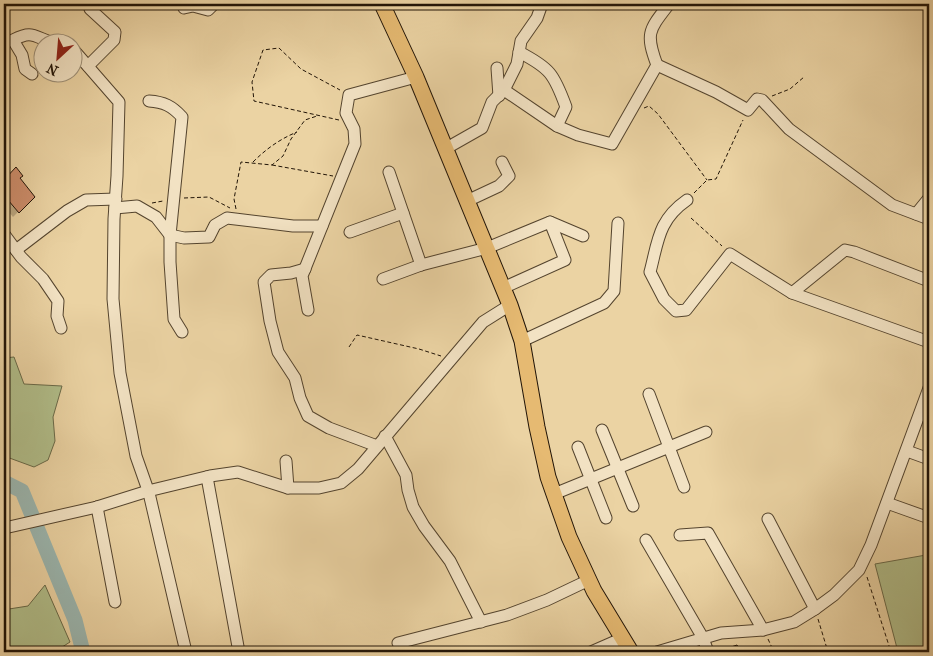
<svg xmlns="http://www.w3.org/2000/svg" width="933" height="656" font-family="'IM FELL French Canon',serif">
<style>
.green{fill:#b1be8a;stroke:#696948}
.shadow{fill:#0003}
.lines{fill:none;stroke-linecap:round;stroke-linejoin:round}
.river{stroke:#9bb6af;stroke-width:15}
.building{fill:#cd8d6b;stroke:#211407}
.minor-casing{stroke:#54442e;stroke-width:13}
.major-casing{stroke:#211407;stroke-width:17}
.path{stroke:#211407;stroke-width:1;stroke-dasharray:4 2.5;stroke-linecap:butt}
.minor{stroke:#f2e2c3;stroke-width:11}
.major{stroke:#e6ba72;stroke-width:15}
</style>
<rect width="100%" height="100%" fill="#ebd3a3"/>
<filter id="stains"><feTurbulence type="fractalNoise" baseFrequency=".004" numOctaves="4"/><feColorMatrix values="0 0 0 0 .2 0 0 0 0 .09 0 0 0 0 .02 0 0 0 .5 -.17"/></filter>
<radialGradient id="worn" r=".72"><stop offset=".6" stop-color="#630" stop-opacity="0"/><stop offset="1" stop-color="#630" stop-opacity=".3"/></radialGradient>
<!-- green -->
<g class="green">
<path d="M14,357L24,384L62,386L53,417L55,441L48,460L34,467L4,456V358Z"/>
<path d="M926,555L929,556V652H898L875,564Z"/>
<path d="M45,585L70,642L59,649V652H4L9,609L28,606Z"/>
</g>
<!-- shadow -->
<path class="shadow" d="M16,169L19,178L33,197L13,217L4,206V181Z"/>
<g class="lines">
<!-- river -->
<path class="river" d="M4,482L22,491L75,620L83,652"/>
</g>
<!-- building -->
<g class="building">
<path d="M16,167L23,176L20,178L35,197L19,213L8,200L4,204V180Z"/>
<path d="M737,645L741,652H716Z"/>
</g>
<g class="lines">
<!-- minor casing -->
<g class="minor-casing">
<g id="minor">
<path d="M184,8L193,6L208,10L214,4"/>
<path d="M72,48L119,102L117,176L114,219L113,299L120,373L136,456L149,493L186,652"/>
<path d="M519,52C550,68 554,74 566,107L557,126"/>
<path d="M657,65L716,92L748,110L757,99L762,100L789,129L892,205L929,219"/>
<path d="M88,66L114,40L115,32L90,9L89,4"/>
<path d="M497,68L499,96"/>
<path d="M32,74L25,69L22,55L13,40C31,31 32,35 50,42"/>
<path d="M504,90L517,64L521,41L537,18L542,4"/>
<path d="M149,101C164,102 172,106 182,117L170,235V262L174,319L182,332"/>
<path d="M445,149L482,128L492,102L504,90L557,126L578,135L612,144L657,65C645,33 649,30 669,4"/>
<path d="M389,172L421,265"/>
<path d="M687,200C658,220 658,242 650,272L664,299L676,311L686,310L730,254L792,293L929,342"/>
<path d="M467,201L499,186L509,176L502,162"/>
<path d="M115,208L137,206L156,217L170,235L184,238L209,237L215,225L227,218L293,226H322"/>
<path d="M916,214L929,198"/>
<path d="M550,222L583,236"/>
<path d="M350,232L403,213"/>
<path d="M4,234L21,257L43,279L58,301L57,316L61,328"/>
<path d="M16,250L67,211L86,200L116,199"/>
<path d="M305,269L291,273L271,275L264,282L270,321L278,352L295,378L300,398L308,416L329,428L377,446"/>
<path d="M383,279L421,265L487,248L550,222L565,260L503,288"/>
<path d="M792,293L845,250L854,252L929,281"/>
<path d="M308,310L302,276L355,144L354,129L346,113L349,95L416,77"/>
<path d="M522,341L604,303L614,291L618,223"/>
<path d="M649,394L684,487"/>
<path d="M602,430L633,506"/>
<path d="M385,436L406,475L408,490L413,507L424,526L450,561L481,622"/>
<path d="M578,447L606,518"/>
<path d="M907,451L929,459"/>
<path d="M286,461L288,488"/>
<path d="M207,477L239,652"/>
<path d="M554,494L706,432"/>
<path d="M887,503L929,518"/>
<path d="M97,507L115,602"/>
<path d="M768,519L815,609"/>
<path d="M9,527L97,507L148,491L210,476L238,472L288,488H319L341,483L358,469L483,322L510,305"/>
<path d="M680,535L708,533L763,630"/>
<path d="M646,540L703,638L708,652"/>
<path d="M398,643L507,615L547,600L589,580"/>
<path d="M591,652L623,638"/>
<path d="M657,652L721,633L763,630L794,622L815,609L834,595L859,570L871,545L929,388"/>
</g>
</g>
<!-- major casing -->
<g class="major-casing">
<path id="major" d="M382,4L416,77L510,305L522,341L537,427L548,477L569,537L594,591L631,652"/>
</g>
<!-- path -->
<g class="path">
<path d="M772,96L790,89L804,77"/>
<path d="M644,108L649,106L658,114L707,180"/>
<path d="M339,120L254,101L252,82L263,50L279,48L301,69L340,90"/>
<path d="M253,162C266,149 280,139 297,132"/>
<path d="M272,165L333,176"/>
<path d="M694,193L707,180L716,179L743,120"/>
<path d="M184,198L209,197L230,208"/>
<path d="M152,203L163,201"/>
<path d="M236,209L234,199L241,162L272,165L283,156L291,139L305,120L317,116"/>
<path d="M691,218L722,246"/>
<path d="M349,347L357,335L419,349L441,356"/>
<path d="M867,577L891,652"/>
<path d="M818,619L828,652"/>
<path d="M768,639L774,652"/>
</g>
<!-- minor -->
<use href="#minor" class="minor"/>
<!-- major -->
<use href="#major" class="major"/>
</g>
<!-- margin -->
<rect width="933" height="656" fill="none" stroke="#ebd3a3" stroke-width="20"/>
<rect x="5" y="5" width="923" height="646" fill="none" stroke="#211407" stroke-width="2.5"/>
<rect x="10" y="10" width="913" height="636" fill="none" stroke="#211407"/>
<!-- north arrow -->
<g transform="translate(58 58) rotate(206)"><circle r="24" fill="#f2e2c3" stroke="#9e9078"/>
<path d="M0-4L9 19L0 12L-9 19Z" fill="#8f2418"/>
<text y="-8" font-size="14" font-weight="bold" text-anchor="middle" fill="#211407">N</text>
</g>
<rect width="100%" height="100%" filter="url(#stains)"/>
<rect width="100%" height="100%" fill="url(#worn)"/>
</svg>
